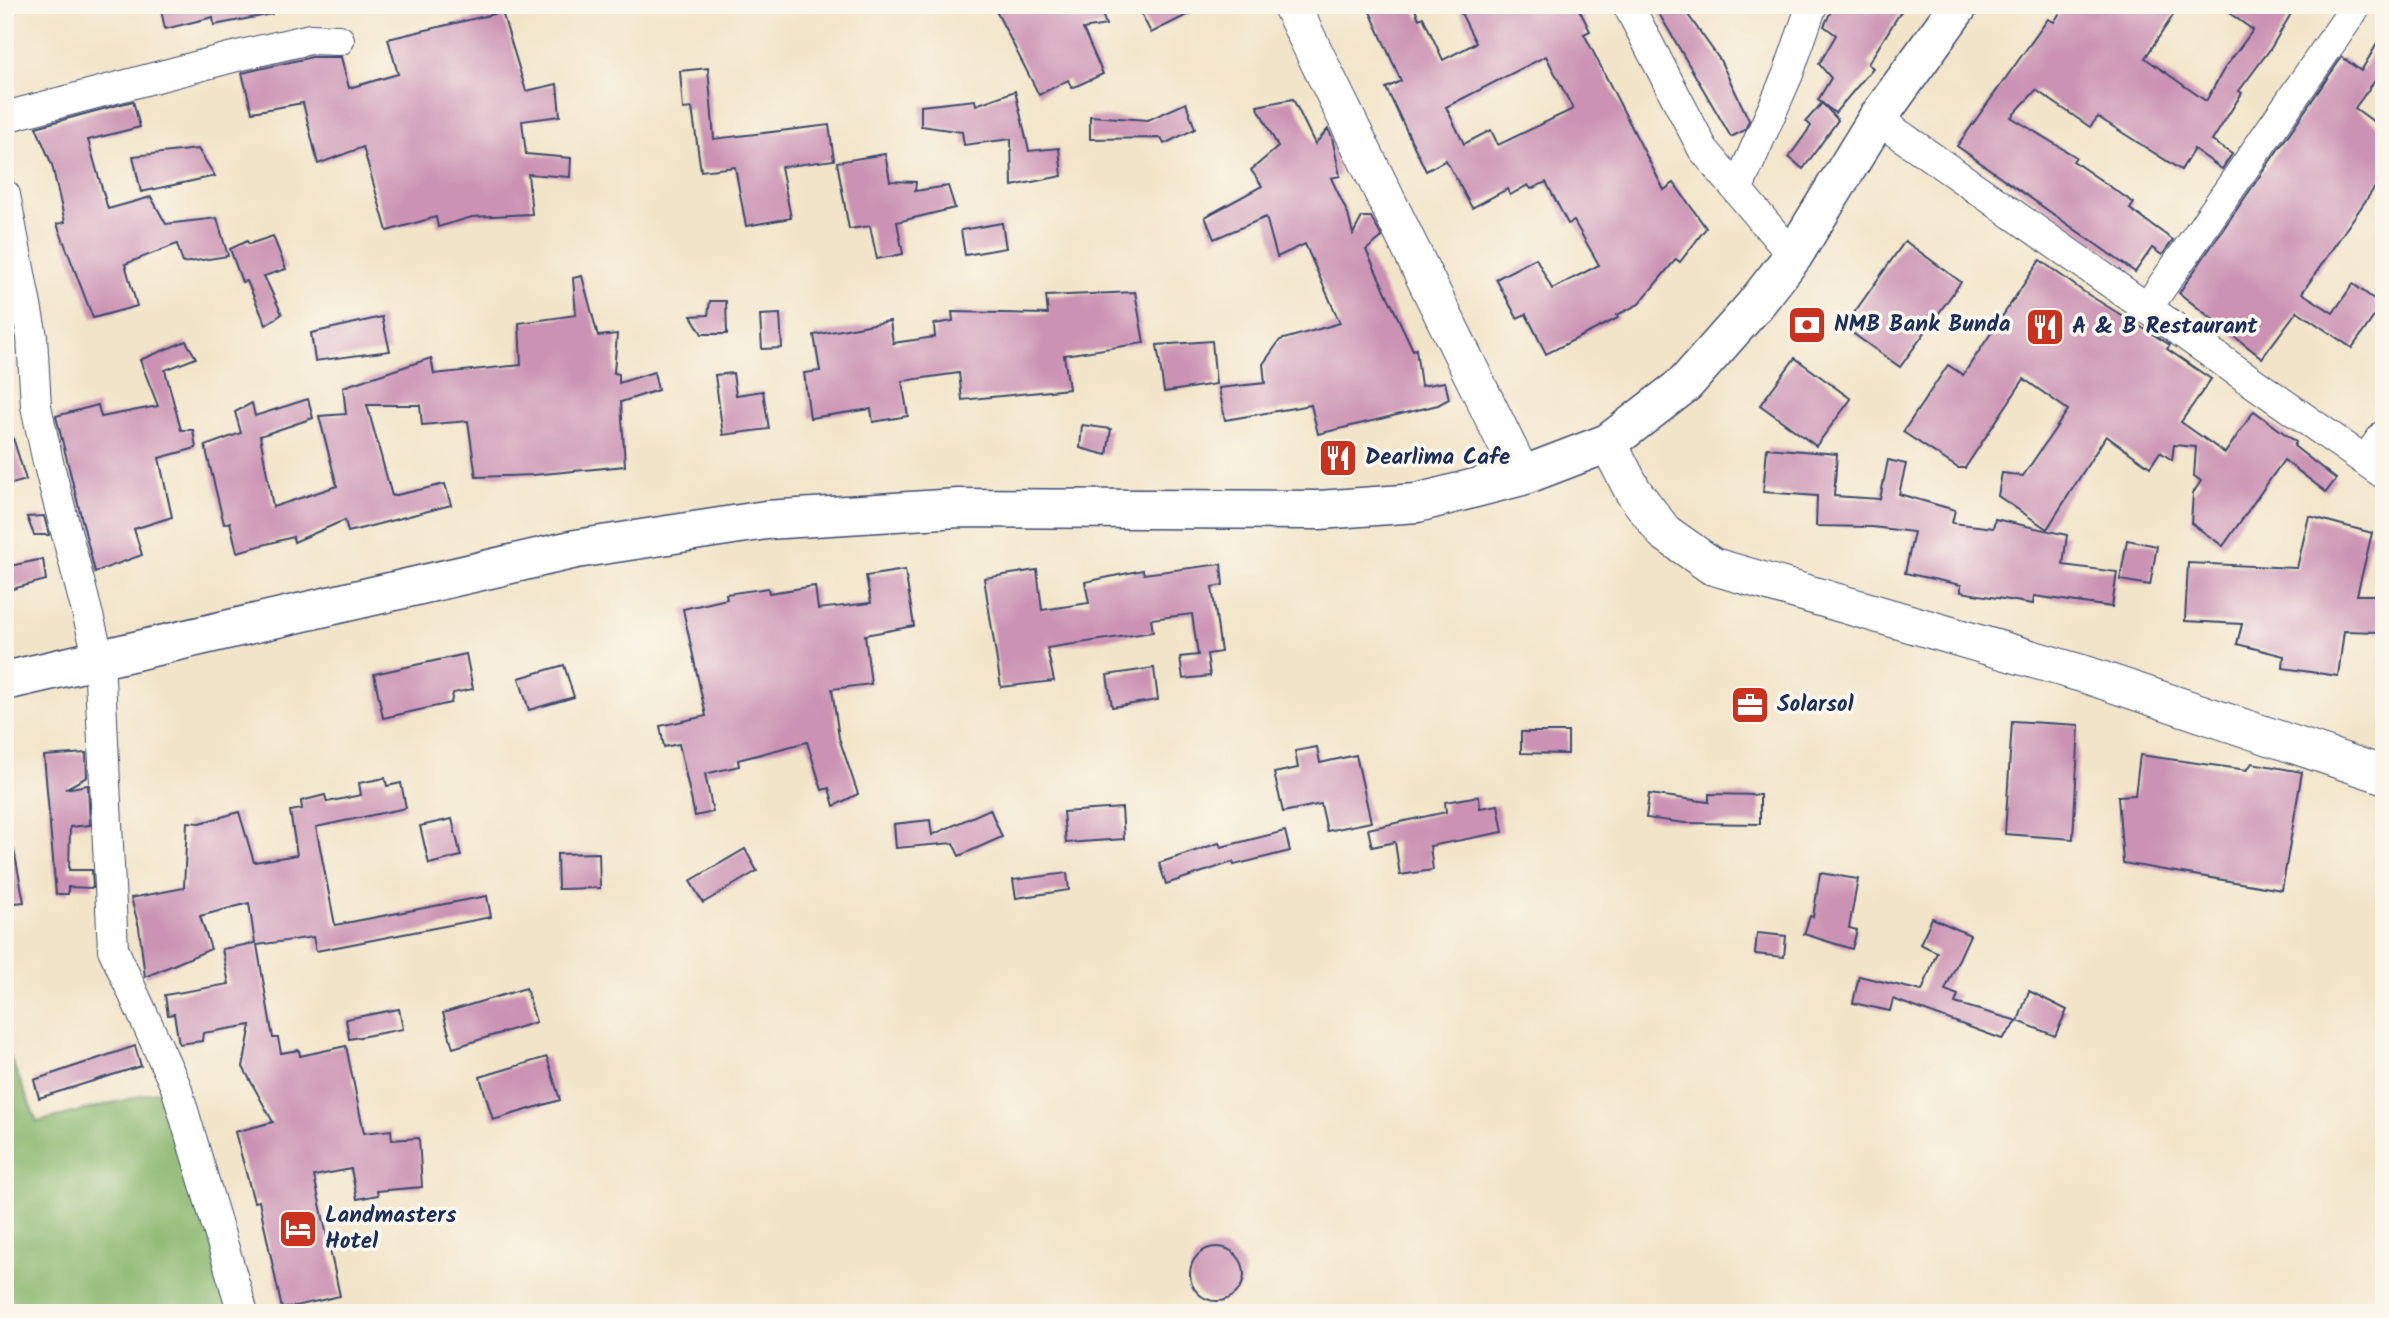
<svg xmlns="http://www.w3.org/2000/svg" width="2389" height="1318" font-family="Kalam,sans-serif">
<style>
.forest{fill:#8bb76e;stroke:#537366;stroke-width:2}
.building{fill:#cb92b3;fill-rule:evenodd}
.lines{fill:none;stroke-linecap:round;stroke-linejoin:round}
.minor-casing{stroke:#3b4a6e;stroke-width:32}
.major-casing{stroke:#3b4a6e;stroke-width:39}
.highway-casing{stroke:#3b4a6e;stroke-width:41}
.minor{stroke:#fff;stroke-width:30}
.major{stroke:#fff;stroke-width:37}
.highway{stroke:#fff;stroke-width:38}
.labels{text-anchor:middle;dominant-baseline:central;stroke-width:7;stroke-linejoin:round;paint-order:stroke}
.poi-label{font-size:23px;font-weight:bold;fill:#1b2f5e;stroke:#fbf7ec;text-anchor:start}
</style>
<rect width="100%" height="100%" fill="#fbf7ec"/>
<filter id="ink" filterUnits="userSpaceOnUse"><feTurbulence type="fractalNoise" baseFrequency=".0143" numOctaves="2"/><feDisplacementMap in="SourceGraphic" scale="14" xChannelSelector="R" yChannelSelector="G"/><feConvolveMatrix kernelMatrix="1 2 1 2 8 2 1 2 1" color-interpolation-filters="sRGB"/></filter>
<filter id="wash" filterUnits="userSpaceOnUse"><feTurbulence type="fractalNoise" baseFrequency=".00686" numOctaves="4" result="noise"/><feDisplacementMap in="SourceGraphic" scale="28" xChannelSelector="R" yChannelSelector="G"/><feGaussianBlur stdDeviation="1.57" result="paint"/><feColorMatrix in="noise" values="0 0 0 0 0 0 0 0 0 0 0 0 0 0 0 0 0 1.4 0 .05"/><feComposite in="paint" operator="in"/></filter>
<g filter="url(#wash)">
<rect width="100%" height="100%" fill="#f2e4c8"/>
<!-- forest -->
<path class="forest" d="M5,1045L37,1122L176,1087L243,1313H5Z"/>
<g id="blocks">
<!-- building -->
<g class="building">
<path d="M160,5H271L272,14L214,25L213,17L165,29Z"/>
<path d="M993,5H1099L1106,25L1083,29L1103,74L1072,88L1068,80L1039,95Z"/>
<path d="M1137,5H1207L1151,33Z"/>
<path d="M1367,5H1413L1419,19L1423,17L1443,60L1476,43L1457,5H1577L1590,31L1584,34L1664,190L1674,183L1706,228L1680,262L1676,259L1639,304L1617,315L1618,318L1546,354L1526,314L1517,318L1496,279L1536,258L1552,289L1599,265L1574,221L1568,224L1546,182L1531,189L1528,185L1510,195L1507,189L1472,208L1446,160L1426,171L1386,88L1401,81ZM1546,56L1573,109L1498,145L1491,130L1464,144L1446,107Z"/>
<path d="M1654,5H1681L1720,60L1749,120L1745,130L1731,137Z"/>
<path d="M1834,5H1905L1868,64L1873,68L1835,113L1818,100L1831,78L1819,64L1836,35L1824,26Z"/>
<path d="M2065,5H2180L2145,58L2206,101L2224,69L2253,30L2218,5H2296L2271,48L2239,91L2242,93L2212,141L2232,154L2222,169L2194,149L2181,170L2098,117L2090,127L2036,90L2011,117L2076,157L2073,161L2134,203L2130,209L2173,240L2162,255L2152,248L2135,272L1957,146L2048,19L2054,22Z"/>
<path d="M502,12L526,91L557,84L560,116L522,121L526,154L571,158L570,177L528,174L532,214L472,217L438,227L436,217L387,231L363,147L318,164L303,103L252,112L242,73L312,57H341L349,88L398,74L388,39Z"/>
<path d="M2384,32V68L2355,108L2384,129V174L2302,293L2333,313L2353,284L2382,305L2352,348L2297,311L2262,358L2179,293L2342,57L2361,71Z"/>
<path d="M708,68L714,139L829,125L834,160L781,167L791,218L746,226L735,167L701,171L692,108L683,109L680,71Z"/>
<path d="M1015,91L1029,151L1059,148L1062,176L1012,186L1011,139L964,145L962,132L921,126V106L975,100L976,105Z"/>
<path d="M1293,99L1315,144L1328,129L1332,137L1340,176L1331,178L1348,214L1353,234L1362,217H1371L1382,237L1366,250L1413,350L1416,349L1421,386L1445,382L1449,399L1438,405L1318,434L1311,405L1225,420L1219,388L1265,383L1263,364L1280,340L1340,323L1305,244L1277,257L1266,217L1214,239L1205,217L1262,186L1251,170L1278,147L1257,106Z"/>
<path d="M133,101L140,127L88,140L108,209L151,197L166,224L217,218L228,256L183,263L177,244L125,264L137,306L93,318L57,224L65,222L52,165L36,127Z"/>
<path d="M1186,103L1195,129L1164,144L1161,138L1090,139V116L1148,120Z"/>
<path d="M1822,103L1838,120L1803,169L1789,157L1811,126L1806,121Z"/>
<path d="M198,149L215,176L141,192L133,156Z"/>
<path d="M885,154L890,181L916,182L915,191L948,186L955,208L897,222L903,254L877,259L870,226L849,229L837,162Z"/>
<path d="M1002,223L1006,248L965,255L961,230Z"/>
<path d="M273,236L286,269L264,276L282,314L266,325L247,281L242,282L230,249L247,241L249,244Z"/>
<path d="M1905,241L1961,282L1900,367L1844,327Z"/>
<path d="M2040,260L2084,292L2170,345L2167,349L2211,379L2181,422L2225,453L2254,411L2296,442L2294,446L2336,479L2326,492L2284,460L2223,546L2191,523L2193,493L2201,481L2194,476L2196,447L2174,445L2172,460L2160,452L2150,467L2106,436L2047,529L1998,496L2002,473L2023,476L2068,410L2024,379L1965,468H1958L1903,432L1948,365L1963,375Z"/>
<path d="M582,276L598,336L617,334L614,373L619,374V383L654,372L658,390L621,402L625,466L533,475L476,477L468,421L422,425L420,405H367L392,496L445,484L451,505L348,532L345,520L294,542L293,537L237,552L230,522L224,524L205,446L241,433L235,412L252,403L255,416L308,399L313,418L260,436L273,507L337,486L319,416L346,414L343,387L431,358L434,374L521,365L519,323L576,315L573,278Z"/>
<path d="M1135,292L1144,343L1064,355L1069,389L962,400L959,373L902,381L908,416L873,422L871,409L810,418L804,373L820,371L814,335L890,321L893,343L935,337L934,324L953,321L952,312L1048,314L1046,296Z"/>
<path d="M710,301H726L727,334H702L691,316L708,315Z"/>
<path d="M780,314L782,348L762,349L760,315Z"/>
<path d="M382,317L390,351L315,361L311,333Z"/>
<path d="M186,341L196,358L165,370L181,430H193L196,448L159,458L172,517L134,529L142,555L95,572L56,416L98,405L101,417L158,406L140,360Z"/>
<path d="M1212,341L1216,384L1164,392L1157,345Z"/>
<path d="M1795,358L1851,399L1816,446L1760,405Z"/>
<path d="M733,373L736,395L763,391L769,429L723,435L715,375Z"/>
<path d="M1082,425L1111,429L1107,455L1080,448Z"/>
<path d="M5,428H10L26,480L5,486Z"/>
<path d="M1767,448L1837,454L1834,496L1880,499L1888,460L1906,464L1899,494L1955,510L1952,523L1993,528L1995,519L2067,535L2063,565L2117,572L2112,607L2034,596L2033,604L1961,592V585L1905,573L1914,532L1872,527L1816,526L1817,496L1763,492Z"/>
<path d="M44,516L49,535H34L27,517Z"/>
<path d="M2309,516L2372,533L2357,595H2380V632L2344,631L2338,676L2283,668L2284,656L2237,644L2242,624L2185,621L2188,563L2297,568Z"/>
<path d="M2127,540L2157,546L2150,585L2120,580Z"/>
<path d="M43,559L46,580L5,591V567Z"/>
<path d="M1221,564L1223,585L1212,587L1221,652L1207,654L1210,676L1183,679L1180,657L1198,655L1192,614L1151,619L1153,632L1047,648L1054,681L1001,687L984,578L1037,570L1042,610L1089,603L1085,582L1143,570L1144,574Z"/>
<path d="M905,570L914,626L865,635L871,684L832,689L839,738L858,794L834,806L829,788L822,790L807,742L738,760L739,766L705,774L713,812L695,816L679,744L664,747L660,726L706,716L683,609L727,599L726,594L768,588L769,593L815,586L818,609L871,603L866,576Z"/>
<path d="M466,654L473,689L453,693L451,703L383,718L374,674Z"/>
<path d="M564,665L574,697L529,710L519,678Z"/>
<path d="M1154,668L1158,700L1112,707L1107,675Z"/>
<path d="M2012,721L2079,725L2073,839L2005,834Z"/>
<path d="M1521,732H1568V754L1521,753Z"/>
<path d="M1317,747L1320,763L1356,755L1371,822L1327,831L1321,804L1283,812L1274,773L1298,768L1295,751Z"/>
<path d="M86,753L87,777L65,789L88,785L90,825L70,827L69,870H92L93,888L68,887V894H56L44,756Z"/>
<path d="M2140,755L2247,770L2252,763L2302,772L2282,890L2123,863L2118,796L2135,795Z"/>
<path d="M385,778L387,786L401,783L406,808L316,827L335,925L487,896L491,917L316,951L313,937L257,945L273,1038H278L281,1053L299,1050L300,1056L346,1046L364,1133L391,1130L392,1140L419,1138L422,1187L377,1191L378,1195L357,1199L351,1169L314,1176L340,1296L282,1309L259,1201L254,1202L235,1132L273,1122L243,1067L251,1025L203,1033L202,1041L179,1044L174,1014L168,1015L165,995L229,984L222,949L255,943L249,903L200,916L211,949L145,977L139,927L131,898L184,888L187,822L200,823L239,812L254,862L297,855L290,811L302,809L301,801L325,795L327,802L361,795L359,783Z"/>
<path d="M1649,794L1709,802V794L1760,795V824L1685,823L1646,818Z"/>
<path d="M1479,796L1480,808L1498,805L1503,832L1430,846L1433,870L1400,875L1395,842L1372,847L1368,829L1446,812L1445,802Z"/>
<path d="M1122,808L1124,839L1066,843L1063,812Z"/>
<path d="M990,809L1002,837L959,856L953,843L896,848L894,824L930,820L932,835Z"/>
<path d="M452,819L461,856L429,864L420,826Z"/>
<path d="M1285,831L1290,851L1234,865L1233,862L1166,884L1159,863L1219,843L1221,847Z"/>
<path d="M745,849L757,871L703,903L690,881Z"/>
<path d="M14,850L24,902L5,904V851Z"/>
<path d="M599,853L600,888L558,889L557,854Z"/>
<path d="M1067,873L1069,890L1016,898L1013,880Z"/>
<path d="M1820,873L1858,879L1849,928L1857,930L1852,949L1804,934L1810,916L1813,917Z"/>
<path d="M1932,918L1970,935L1945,990L1958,995L1955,1003L2018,1021L2002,1039L1893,999L1890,1011L1853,1003L1859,976L1922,991L1937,952L1920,944Z"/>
<path d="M1757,933L1786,936L1784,957L1755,954Z"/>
<path d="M526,988L536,1022L453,1048L443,1013Z"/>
<path d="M2029,991L2067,1010L2055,1036L2018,1021Z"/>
<path d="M399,1009L403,1029L349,1039L346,1019Z"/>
<path d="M135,1046L141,1066L39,1098L34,1080Z"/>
<path d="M547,1057L560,1100L493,1120L480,1077Z"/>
<circle cx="1217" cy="1274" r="27"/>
</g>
</g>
</g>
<g filter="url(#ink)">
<use href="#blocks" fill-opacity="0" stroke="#3b4a6e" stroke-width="2"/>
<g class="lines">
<!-- minor casing -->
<g class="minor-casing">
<g id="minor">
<path d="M1628,5L1703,149L1793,256"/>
<path d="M5,117L233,57L310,39L339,40"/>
<path d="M1877,119L2384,474"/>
<path d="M1738,188L1788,74L1812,5"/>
<path d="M5,195L32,337L36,406L48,462L99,658L113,949L176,1087L243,1313"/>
<path d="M2147,308L2357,5"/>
<path d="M2365,460L2384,435"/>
</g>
</g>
<!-- major casing -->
<g class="major-casing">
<g id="major">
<path d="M1291,5L1522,476"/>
<path d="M1608,443L1633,491L1664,532L1712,566L2087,675L2384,775"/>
</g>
</g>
<!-- highway casing -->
<g class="highway-casing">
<path id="highway" d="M5,681L576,549L766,520L958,508L1319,510L1417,503L1522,476L1608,443L1685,384L1754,306L1793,256L1877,119L1959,5"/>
</g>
<!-- minor -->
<use href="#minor" class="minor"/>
<!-- major -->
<use href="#major" class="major"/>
<!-- highway -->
<use href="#highway" class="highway"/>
</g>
</g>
<!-- icons -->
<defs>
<g id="bank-square" transform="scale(2.0125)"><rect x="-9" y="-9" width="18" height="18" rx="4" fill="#c8321e" stroke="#fbf7ec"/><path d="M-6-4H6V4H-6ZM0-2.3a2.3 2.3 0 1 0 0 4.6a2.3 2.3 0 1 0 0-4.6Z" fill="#fff"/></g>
<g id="restaurant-square" transform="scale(2.0125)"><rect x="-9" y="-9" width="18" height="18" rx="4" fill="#c8321e" stroke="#fbf7ec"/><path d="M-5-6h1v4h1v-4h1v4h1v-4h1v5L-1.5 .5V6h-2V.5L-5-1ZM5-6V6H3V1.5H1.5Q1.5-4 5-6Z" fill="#fff"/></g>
<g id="office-square" transform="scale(2.0125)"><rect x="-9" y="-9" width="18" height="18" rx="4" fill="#c8321e" stroke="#fbf7ec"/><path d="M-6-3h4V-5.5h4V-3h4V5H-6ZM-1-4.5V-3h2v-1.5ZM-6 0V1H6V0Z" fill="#fff"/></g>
<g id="hotel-square" transform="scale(2.0125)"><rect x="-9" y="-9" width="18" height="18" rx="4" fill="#c8321e" stroke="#fbf7ec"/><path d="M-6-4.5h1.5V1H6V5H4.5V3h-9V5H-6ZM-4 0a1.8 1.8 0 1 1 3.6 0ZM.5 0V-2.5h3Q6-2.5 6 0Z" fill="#fff"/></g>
</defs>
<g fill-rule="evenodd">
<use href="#bank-square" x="1807" y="325"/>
<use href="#restaurant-square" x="2045" y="327"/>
<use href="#restaurant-square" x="1338" y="458"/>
<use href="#office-square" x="1750" y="705"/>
<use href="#hotel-square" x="298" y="1229"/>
</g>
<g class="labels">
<!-- poi labels -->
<g class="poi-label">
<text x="1834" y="325">NMB Bank Bunda</text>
<text x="2072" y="327">A &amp; B Restaurant</text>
<text x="1365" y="458">Dearlima Cafe</text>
<text x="1777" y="705">Solarsol</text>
<text x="325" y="1216">Landmasters<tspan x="325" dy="26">Hotel</tspan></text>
</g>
</g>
<!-- margin -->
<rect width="2389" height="1318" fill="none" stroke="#fbf7ec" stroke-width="28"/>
</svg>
